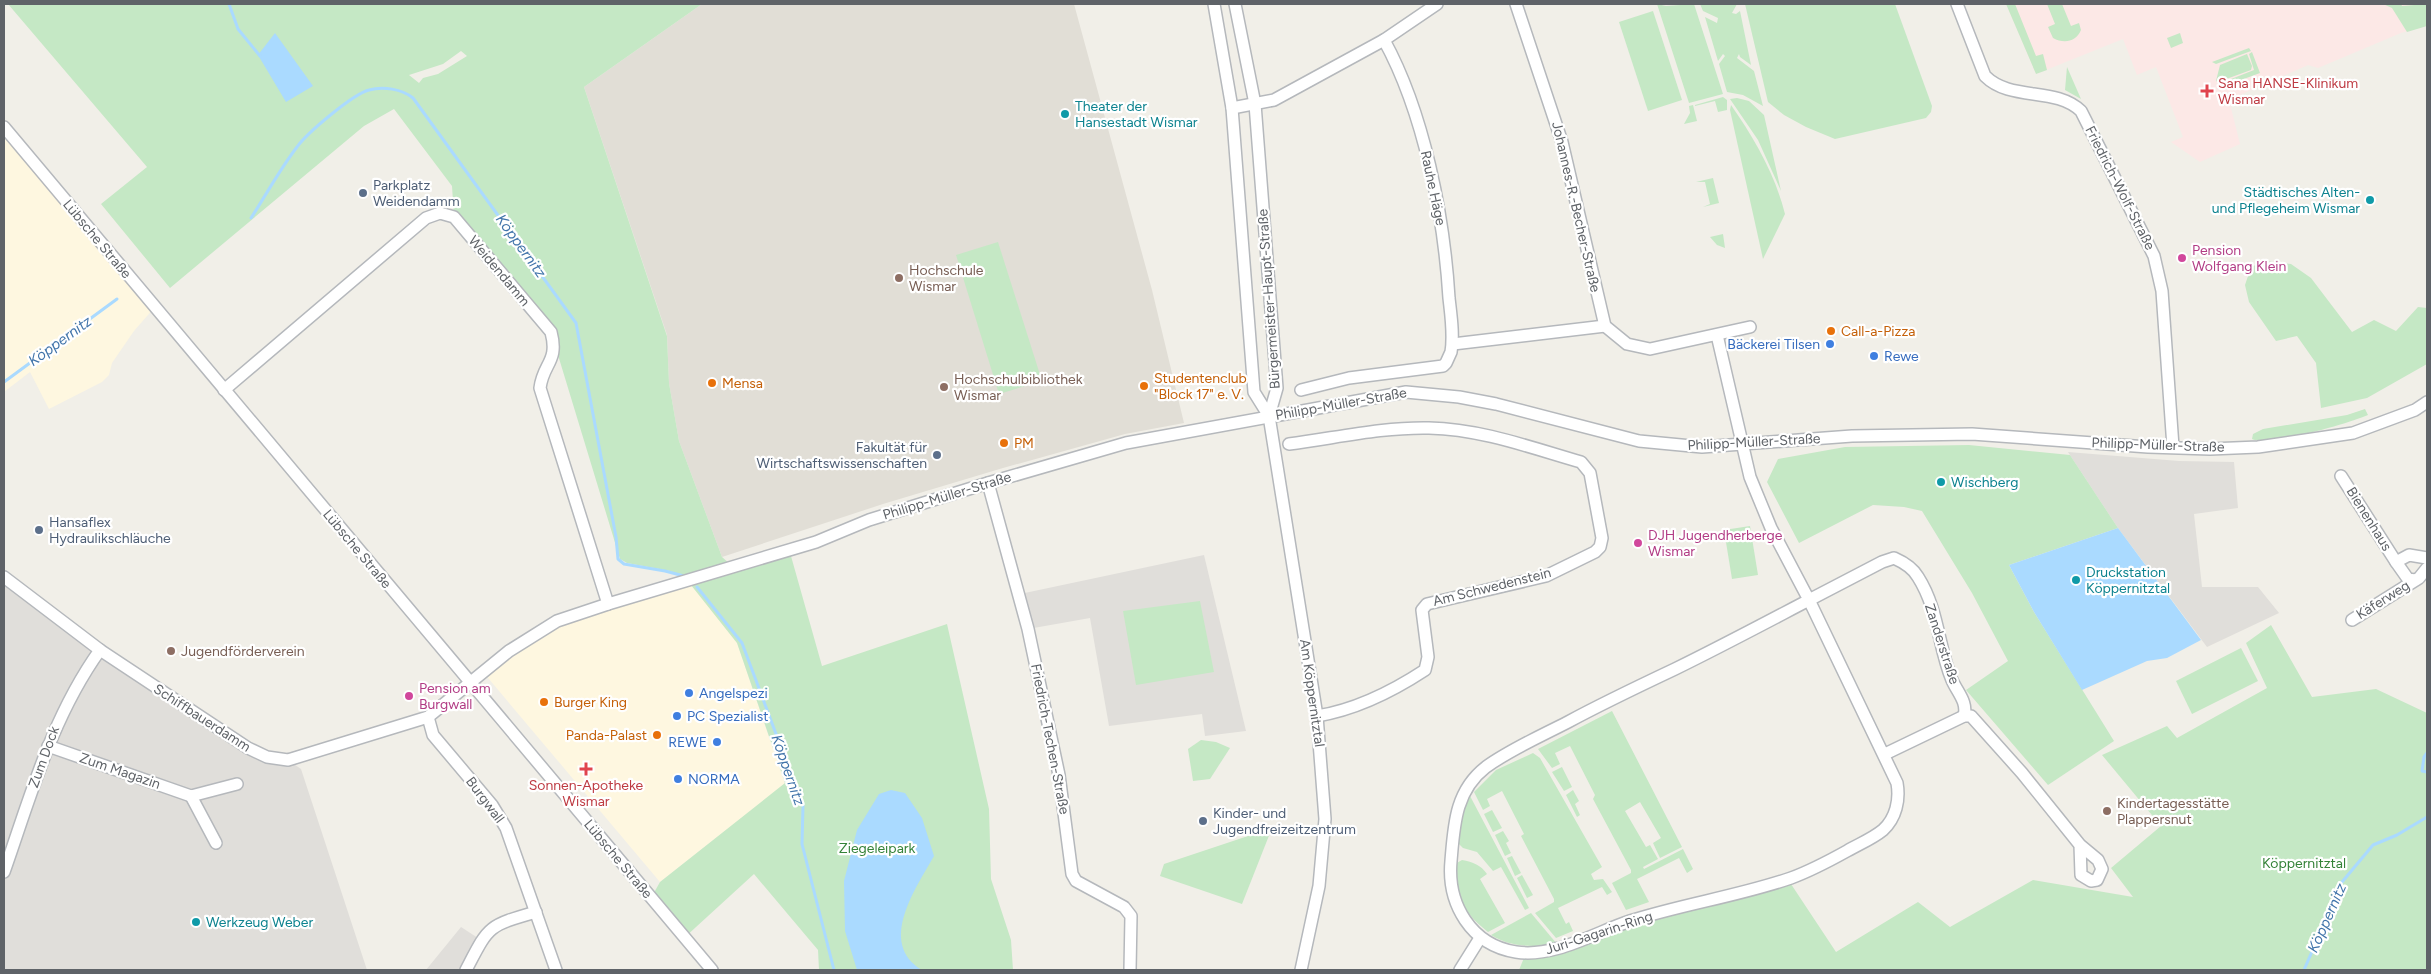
<svg xmlns="http://www.w3.org/2000/svg" width="2431" height="974" font-family="Figtree,sans-serif">
<style>
.commercial{fill:#fef7e0}
.industrial{fill:#e0deda}
.education{fill:#e1ded6}
.medical{fill:#fce8e6}
.green{fill:#c5e8c5;fill-rule:evenodd}
.water{fill:#aadaff}
.lines{fill:none;stroke-linecap:round;stroke-linejoin:round}
.stream{stroke:#aadaff;stroke-width:3}
.minor-casing{stroke:#b5b8bc;stroke-width:14}
.minor{stroke:#fff;stroke-width:11}
.health-dot{fill:#e0444e;stroke:#fff;stroke-width:2}
.culture-dot{fill:#0f9aa8;stroke:#fff;stroke-width:2}
.service-dot{fill:#5c6f8a;stroke:#fff;stroke-width:2}
.hotel-dot{fill:#d1479c;stroke:#fff;stroke-width:2}
.education-dot{fill:#8d6e63;stroke:#fff;stroke-width:2}
.food-dot{fill:#e8710a;stroke:#fff;stroke-width:2}
.shop-dot{fill:#3f7fe0;stroke:#fff;stroke-width:2}
.labels{text-anchor:middle;dominant-baseline:central;stroke-width:4.5;stroke-linejoin:round;paint-order:stroke}
.health-label{font-size:14px;fill:#be3a42;stroke:#fff;text-anchor:start}
.culture-label{font-size:14px;fill:#0d838f;stroke:#fff;text-anchor:start}
.service-label{font-size:14px;fill:#4e5e75;stroke:#fff;text-anchor:start}
.street-label{font-size:14px;fill:#5f6368;stroke:#fff}
.hotel-label{font-size:14px;fill:#b23c85;stroke:#fff;text-anchor:start}
.education-label{font-size:14px;fill:#785e54;stroke:#fff;text-anchor:start}
.food-label{font-size:14px;fill:#c56008;stroke:#fff;text-anchor:start}
.shop-label{font-size:14px;fill:#366cbe;stroke:#fff;text-anchor:start}
.park-label{font-size:14px;fill:#348238;stroke:#fff}
.water-label{font-size:15px;font-style:italic;fill:#4174aa;stroke:#fff}
</style>
<rect width="100%" height="100%" fill="#f1efe8"/>
<!-- commercial -->
<g class="commercial">
<path d="M4,127L155,307L134,331L112,363L109,375L102,382L49,409L30,372L4,392Z"/>
<path d="M687,580L737,643L785,784L660,882L483,672L557,621Z"/>
</g>
<!-- industrial -->
<g class="industrial">
<path d="M2068,452L2179,461L2234,462L2238,508L2194,514L2202,587H2258L2279,613L2207,647L2118,528Z"/>
<path d="M1204,555L1246,731L1205,736L1202,714L1109,726L1090,618L1028,629L1020,594Z"/>
<path d="M4,577L248,748L288,760L301,769L367,970H4Z"/>
<path d="M461,927L481,940L466,970H426Z"/>
</g>
<!-- education -->
<path class="education" d="M702,4H1074L1152,290L1184,423L1125,434L1003,468L883,504L722,557L679,441L669,383L667,335L584,87Z"/>
<!-- medical -->
<path class="medical" d="M2006,4H2427V26L2401,33L2318,68L2308,65L2229,100L2240,144L2200,162L2171,142L2183,137L2156,67L2137,75L2123,39L2036,74Z"/>
<!-- green -->
<g class="green">
<path d="M8,4H702L584,87L667,336L669,383L679,441L722,557L732,566L789,549L822,666L947,624L989,809L991,879L1011,940L1013,970H819L818,950L754,874L684,938L651,898L660,882L785,783L737,643L687,580L670,571L627,563L620,559L551,332L454,217L452,186L394,109L364,126L170,288L101,204L147,167ZM461,51L467,56L438,74L423,78L419,83L409,75L443,64Z"/>
<path d="M1657,4L1666,6L1694,4L1723,94L1689,103Z"/>
<path d="M1700,4H1737L1732,13L1736,14L1740,11L1751,65L1740,57L1739,54L1737,58L1754,71L1763,106L1743,95L1727,92L1719,64L1725,56L1723,54L1718,61L1705,17L1717,23L1718,18L1703,11Z"/>
<path d="M1745,4H1895L1932,106L1931,112L1926,118L1835,139L1806,127L1784,115L1768,102Z"/>
<path d="M2006,4H2015L2036,56L2043,54L2047,70L2036,74Z"/>
<path d="M2047,4H2062L2071,26L2079,23L2081,30C2076,42 2064,44 2053,38L2048,27L2055,24Z"/>
<path d="M2383,4H2401L2402,6L2427,4V26L2407,32L2392,8Z"/>
<path d="M1653,11L1682,100L1648,111L1619,22Z"/>
<path d="M2180,33L2183,43L2171,48L2167,38Z"/>
<path d="M2249,48L2251,51L2216,64L2212,62Z"/>
<path d="M2252,52L2260,73L2222,87L2221,83L2254,70L2249,54Z"/>
<path d="M2247,54L2252,66L2251,70L2218,82L2216,81L2220,65Z"/>
<path d="M2067,67L2081,99L2065,90Z"/>
<path d="M1723,97L1727,100V110L1718,112L1715,101L1695,106V105Z"/>
<path d="M1737,98L1749,101L1764,115L1781,191L1758,140L1730,99Z"/>
<path d="M1693,105L1697,121L1684,124L1690,113L1689,106Z"/>
<path d="M1731,105C1754,138 1775,174 1785,214L1763,259L1730,110Z"/>
<path d="M1713,178L1719,203L1703,207L1710,204L1705,182H1696Z"/>
<path d="M1723,234L1725,248L1717,245L1710,237Z"/>
<path d="M998,242L1042,381L999,394L956,255Z"/>
<path d="M2265,261L2291,264L2311,278L2352,332L2374,320L2396,331L2418,307L2427,308V364L2367,398L2321,408L2316,363L2297,336L2276,341L2249,302L2245,285L2251,267Z"/>
<path d="M2365,409L2368,415C2350,423 2268,447 2252,439L2253,434L2263,429L2347,415Z"/>
<path d="M1969,445L2070,455L2118,528L2009,565L2034,612L2114,741L2048,785L1966,690L2008,661L1972,593L1922,511L1904,507L1873,505L1799,543L1767,482L1778,459L1845,447Z"/>
<path d="M1750,526L1758,575L1732,579L1724,530Z"/>
<path d="M1200,601L1214,672L1136,685L1123,611Z"/>
<path d="M2271,625L2312,697L2376,689L2427,713V970H1519L1526,953L1789,881L1836,952L1918,902L1950,927L2033,880L2133,897L2111,868L2161,826L2102,755L2167,726L2177,738L2267,688L2246,643Z"/>
<path d="M2241,648L2258,681L2192,714L2176,681Z"/>
<path d="M1612,711L1682,847L1660,858L1653,843L1661,838L1640,802L1625,811L1646,847L1650,845L1658,859L1643,867L1644,869L1683,849L1693,869L1687,873L1679,858L1637,879L1649,902L1626,910L1612,883L1631,873V870L1593,799L1595,795L1570,746L1555,753L1560,764L1552,768L1538,749Z"/>
<path d="M1201,740L1216,742L1230,748L1210,779L1193,781L1188,749Z"/>
<path d="M1533,753L1540,758L1602,867L1591,874L1594,880L1603,879L1612,892L1607,895L1602,887L1558,908L1566,924L1569,922L1573,931L1556,938L1535,913L1554,902V899L1521,836L1524,834L1502,791L1487,799L1490,806L1483,810L1474,792L1496,770Z"/>
<path d="M1562,767L1572,787L1564,791L1552,772Z"/>
<path d="M1573,790L1579,801L1575,804L1580,815L1577,817L1566,795Z"/>
<path d="M1469,794L1529,908L1525,910L1501,867L1493,871L1477,852L1463,848L1456,841L1458,822Z"/>
<path d="M1492,810L1502,828L1493,832L1484,814Z"/>
<path d="M1272,828L1242,904L1160,876L1164,864Z"/>
<path d="M1503,831L1509,841L1506,843L1511,853L1505,856L1495,835Z"/>
<path d="M1512,856L1521,873L1515,876L1507,858Z"/>
<path d="M1462,860C1473,862 1481,865 1487,874L1480,879L1505,923L1488,932C1460,909 1457,899 1455,864Z"/>
<path d="M1522,875L1533,895L1527,898L1517,878Z"/>
<path d="M1531,913L1557,944C1534,947 1512,948 1491,935Z"/>
</g>
<!-- water -->
<g class="water">
<path d="M275,33L313,86L286,102L258,55Z"/>
<path d="M2118,528L2201,640L2167,658L2147,661L2082,690L2034,612L2009,565Z"/>
<path d="M891,790L905,793L922,818L934,856C916,888 877,943 922,970H857L845,931L844,881L857,830L879,794Z"/>
</g>
<g class="lines">
<!-- stream -->
<g class="stream">
<path d="M229,4L238,29L260,56"/>
<path d="M251,218C266,195 280,169 297,147C307,133 353,94 369,90C383,86 402,89 413,98L576,323L616,537L618,559L624,564L665,571L684,576"/>
<path d="M4,382L117,299"/>
<path d="M697,587L742,643L803,806L802,844L834,970"/>
<path d="M2427,753L2424,757L2422,771L2427,772"/>
<path d="M2304,970L2342,882L2373,845L2397,835L2427,817"/>
</g>
<!-- minor casing -->
<g class="minor-casing">
<g id="minor">
<path d="M1214,4L1232,108L1254,392L1269,416"/>
<path d="M1235,4L1255,104L1277,388L1269,416L1317,716L1325,819L1319,886L1301,970"/>
<path d="M1516,4L1562,142L1605,326L1627,344L1650,349L1750,327"/>
<path d="M1957,4L1985,76C2011,102 2055,86 2081,111L2154,256L2162,291L2173,447"/>
<path d="M1232,108L1274,100L1384,40L1437,4"/>
<path d="M4,127L712,970"/>
<path d="M1717,335L1750,477L1771,528L1809,600C1765,623 1720,647 1675,669C1639,686 1603,703 1568,722C1541,736 1511,749 1486,767C1455,791 1454,825 1451,861C1447,904 1471,945 1516,952C1554,958 1594,933 1630,921C1683,904 1739,896 1791,878C1810,871 1829,861 1847,851C1859,844 1872,839 1883,830C1896,818 1900,800 1897,783L1809,600L1882,562L1894,558C1903,562 1913,568 1918,577C1939,610 1938,647 1952,680C1957,692 1968,702 1964,716"/>
<path d="M1453,344L1605,326"/>
<path d="M224,390L426,218L440,213L454,217L551,332C559,362 543,363 540,388L608,604"/>
<path d="M1301,390L1349,378L1443,366L1446,363L1451,352C1454,335 1451,316 1449,298C1444,216 1424,113 1384,40"/>
<path d="M1289,444C1336,438 1382,427 1429,428C1481,429 1532,448 1581,462L1590,473L1602,538L1600,547L1595,552L1546,576L1427,604L1422,610L1428,657L1425,670C1393,691 1354,710 1317,716"/>
<path d="M2341,476L2396,562"/>
<path d="M988,483L1028,629L1059,775L1072,874L1076,881L1124,907L1131,916L1130,970"/>
<path d="M4,577L100,650L248,748L267,757L288,760L428,717L509,651L557,621L608,604L816,542L869,520L988,483L1126,443L1406,392L1459,397L1496,404L1639,441L1702,447L1852,436L1972,434L2148,447L2210,449L2258,447L2353,433L2415,410L2427,402"/>
<path d="M2415,580L2408,579L2396,562L2409,555L2427,558"/>
<path d="M2352,620L2419,578L2427,568"/>
<path d="M428,717L433,735L492,805L506,828L556,970"/>
<path d="M48,746L191,796L237,784"/>
<path d="M1885,754L1964,716H1971L2022,773L2080,845L2098,860L2102,869L2097,880L2091,881L2081,875L2080,845"/>
<path d="M191,796L216,843"/>
<path d="M4,872C31,795 52,717 100,650"/>
<path d="M466,970C489,926 487,926 536,912"/>
<path d="M1460,970L1480,938"/>
</g>
</g>
<!-- minor -->
<use href="#minor" class="minor"/>
</g>
<!-- markers -->
<g class="health-dot">
<path d="M2204.5 83.5h5v5h5v5h-5v5h-5v-5h-5v-5h5z"/>
<path d="M583.5 761.5h5v5h5v5h-5v5h-5v-5h-5v-5h5z"/>
</g>
<g class="culture-dot">
<circle cx="1065" cy="114" r="5"/>
<circle cx="2370" cy="200" r="5"/>
<circle cx="1941" cy="482" r="5"/>
<circle cx="2076" cy="580" r="5"/>
<circle cx="196" cy="922" r="5"/>
</g>
<g class="service-dot">
<circle cx="363" cy="193" r="5"/>
<circle cx="937" cy="455" r="5"/>
<circle cx="39" cy="530" r="5"/>
<circle cx="1203" cy="821" r="5"/>
</g>
<g class="hotel-dot">
<circle cx="2182" cy="258" r="5"/>
<circle cx="1638" cy="543" r="5"/>
<circle cx="409" cy="696" r="5"/>
</g>
<g class="education-dot">
<circle cx="899" cy="278" r="5"/>
<circle cx="944" cy="387" r="5"/>
<circle cx="171" cy="651" r="5"/>
<circle cx="2107" cy="811" r="5"/>
</g>
<g class="food-dot">
<circle cx="1831" cy="331" r="5"/>
<circle cx="712" cy="383" r="5"/>
<circle cx="1144" cy="386" r="5"/>
<circle cx="1004" cy="443" r="5"/>
<circle cx="544" cy="702" r="5"/>
<circle cx="657" cy="735" r="5"/>
</g>
<g class="shop-dot">
<circle cx="1830" cy="344" r="5"/>
<circle cx="1874" cy="356" r="5"/>
<circle cx="689" cy="693" r="5"/>
<circle cx="677" cy="716" r="5"/>
<circle cx="717" cy="742" r="5"/>
<circle cx="678" cy="779" r="5"/>
</g>
<g class="labels">
<!-- health labels -->
<g class="health-label">
<text x="2218" y="83">Sana HANSE-Klinikum<tspan x="2218" dy="16">Wismar</tspan></text>
<text x="586" y="785" text-anchor="middle">Sonnen-Apotheke<tspan x="586" dy="16">Wismar</tspan></text>
</g>
<!-- culture labels -->
<g class="culture-label">
<text x="1075" y="106">Theater der<tspan x="1075" dy="16">Hansestadt Wismar</tspan></text>
<text x="2360" y="192" text-anchor="end">Städtisches Alten-<tspan x="2360" dy="16">und Pflegeheim Wismar</tspan></text>
<text x="1951" y="482">Wischberg</text>
<text x="2086" y="572">Druckstation<tspan x="2086" dy="16">Köppernitztal</tspan></text>
<text x="206" y="922">Werkzeug Weber</text>
</g>
<!-- service labels -->
<g class="service-label">
<text x="373" y="185">Parkplatz<tspan x="373" dy="16">Weidendamm</tspan></text>
<text x="927" y="447" text-anchor="end">Fakultät für<tspan x="927" dy="16">Wirtschaftswissenschaften</tspan></text>
<text x="49" y="522">Hansaflex<tspan x="49" dy="16">Hydraulikschläuche</tspan></text>
<text x="1213" y="813">Kinder- und<tspan x="1213" dy="16">Jugendfreizeitzentrum</tspan></text>
</g>
<!-- street labels -->
<g class="street-label">
<text transform="translate(1433 188) rotate(78)">Rauhe Häge</text>
<text transform="translate(2120 188) rotate(63)">Friedrich-Wolf-Straße</text>
<text transform="translate(1576 207) rotate(77)">Johannes-R.-Becher-Straße</text>
<text transform="translate(97 239) rotate(50)">Lübsche Straße</text>
<text transform="translate(499 271) rotate(50)">Weidendamm</text>
<text transform="translate(1269 299) rotate(-94)">Bürgermeister-Haupt-Straße</text>
<text transform="translate(1341 404) rotate(-10)">Philipp-Müller-Straße</text>
<text transform="translate(1754 442) rotate(-3)">Philipp-Müller-Straße</text>
<text transform="translate(2158 445) rotate(2)">Philipp-Müller-Straße</text>
<text transform="translate(947 496) rotate(-17)">Philipp-Müller-Straße</text>
<text transform="translate(2369 519) rotate(58)">Bienenhaus</text>
<text transform="translate(357 549) rotate(50)">Lübsche Straße</text>
<text transform="translate(1492 587) rotate(-14)">Am Schwedenstein</text>
<text transform="translate(2383 600) rotate(-32)">Käferweg</text>
<text transform="translate(1942 644) rotate(72)">Zanderstraße</text>
<text transform="translate(1312 693) rotate(82)">Am Köppernitztal</text>
<text transform="translate(202 718) rotate(33)">Schiffbauerdamm</text>
<text transform="translate(1050 739) rotate(79)">Friedrich-Techen-Straße</text>
<text transform="translate(44 757) rotate(-70)">Zum Dock</text>
<text transform="translate(120 771) rotate(19)">Zum Magazin</text>
<text transform="translate(485 800) rotate(53)">Burgwall</text>
<text transform="translate(618 859) rotate(50)">Lübsche Straße</text>
<text transform="translate(1599 933) rotate(-18)">Juri-Gagarin-Ring</text>
</g>
<!-- hotel labels -->
<g class="hotel-label">
<text x="2192" y="250">Pension<tspan x="2192" dy="16">Wolfgang Klein</tspan></text>
<text x="1648" y="535">DJH Jugendherberge<tspan x="1648" dy="16">Wismar</tspan></text>
<text x="419" y="688">Pension am<tspan x="419" dy="16">Burgwall</tspan></text>
</g>
<!-- education labels -->
<g class="education-label">
<text x="909" y="270">Hochschule<tspan x="909" dy="16">Wismar</tspan></text>
<text x="954" y="379">Hochschulbibliothek<tspan x="954" dy="16">Wismar</tspan></text>
<text x="181" y="651">Jugendförderverein</text>
<text x="2117" y="803">Kindertagesstätte<tspan x="2117" dy="16">Plappersnut</tspan></text>
</g>
<!-- food labels -->
<g class="food-label">
<text x="1841" y="331">Call-a-Pizza</text>
<text x="1154" y="378">Studentenclub<tspan x="1154" dy="16">"Block 17" e. V.</tspan></text>
<text x="722" y="383">Mensa</text>
<text x="1014" y="443">PM</text>
<text x="554" y="702">Burger King</text>
<text x="647" y="735" text-anchor="end">Panda-Palast</text>
</g>
<!-- shop labels -->
<g class="shop-label">
<text x="1820" y="344" text-anchor="end">Bäckerei Tilsen</text>
<text x="1884" y="356">Rewe</text>
<text x="699" y="693">Angelspezi</text>
<text x="687" y="716">PC Spezialist</text>
<text x="707" y="742" text-anchor="end">REWE</text>
<text x="688" y="779">NORMA</text>
</g>
<!-- park labels -->
<g class="park-label">
<text x="877" y="848">Ziegeleipark</text>
<text x="2304" y="863">Köppernitztal</text>
</g>
<!-- water labels -->
<g class="water-label">
<text transform="translate(521 246) rotate(54)">Köppernitz</text>
<text transform="translate(60 341) rotate(-36)">Köppernitz</text>
<text transform="translate(788 770) rotate(71)">Köppernitz</text>
<text transform="translate(2327 918) rotate(-66)">Köppernitz</text>
</g>
</g>
<!-- border -->
<rect width="2431" height="974" fill="none" stroke="#5f6368" stroke-width="10"/>
</svg>
